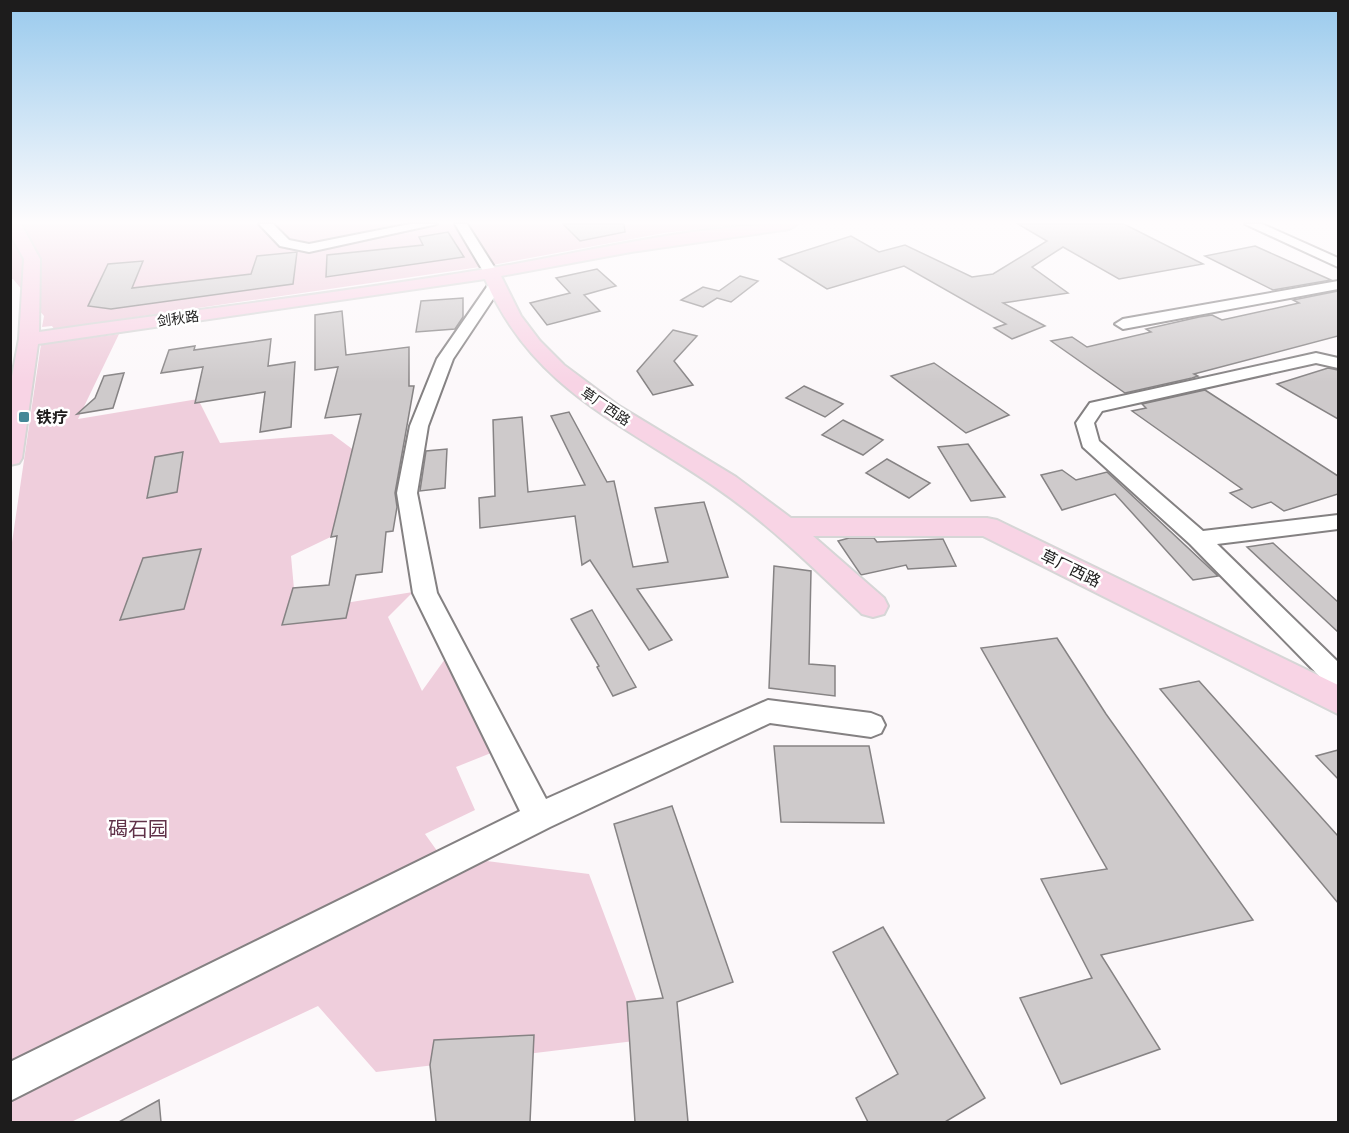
<svg xmlns="http://www.w3.org/2000/svg" width="1349" height="1133" font-family="Inter,'Noto Sans SC',sans-serif">
<style>
.green{fill:#efcedc}
.building{fill:#cecacb;stroke:#868384;stroke-width:1.5}
.lines{fill:none;stroke-linecap:round;stroke-linejoin:round}
.minor-casing{stroke:#848182;stroke-width:4}
.major-casing{stroke:#d6d6d6;stroke-width:4}
.minor{fill:#fff;fill-rule:evenodd}
.major{fill:#f8d4e5;fill-rule:evenodd}
.poi-dot{fill:#448797;stroke:#fff;stroke-width:2}
.labels{text-anchor:middle;dominant-baseline:central;stroke-width:5;stroke-linejoin:round;paint-order:stroke}
.far-street-label{font-size:14px;fill:#1d1c1c;stroke:#fff}
.poi-label{font-size:16px;font-weight:bold;fill:#1d1c1c;stroke:#fff;text-anchor:start}
.street-label{font-size:16px;fill:#1d1c1c;stroke:#fff}
.near-park-label{font-size:20px;fill:#613249;stroke:#fff}
</style>
<rect width="100%" height="100%" fill="#fcf8fa"/>
<!-- green -->
<g class="green">
<path d="M11,224H743L664,233L487,266L54,329L52,326L42,327L44,316L13,279H11Z"/>
<path d="M119,334L78,419L198,399L220,443L332,434L359,454L343,531L291,556L296,611L413,592L388,617L422,691L458,641L491,753L456,767L475,810L425,834L440,855L589,874L651,1039L376,1072L318,1006L71,1122H11L10,556L41,344Z"/>
</g>
<!-- building -->
<g class="building">
<path d="M563,224H624L625,232L580,241Z"/>
<path d="M1018,224H1124L1203,264L1119,279L1063,247L1032,267L1068,293L1003,303L1045,326L1012,339L994,328L1006,324L904,266L827,289L779,259L851,236L879,252L905,245L972,277L993,274L1047,241Z"/>
<path d="M448,232L464,257L326,277L327,255L423,245L419,237Z"/>
<path d="M1255,246L1331,280L1273,290L1205,256Z"/>
<path d="M297,252L293,284L111,309L88,306L108,264L143,261L132,288L251,274L257,256Z"/>
<path d="M597,269L616,286L584,295L600,311L547,325L530,303L570,293L556,278Z"/>
<path d="M740,276L758,281L731,302L717,298L703,307L681,300L703,287L719,291Z"/>
<path d="M1338,291V336L1194,374L1198,376L1192,378L1125,393L1051,341L1072,337L1087,347L1151,332L1146,329L1199,317L1212,315L1222,320L1299,303L1293,300Z"/>
<path d="M463,298V317L455,329L416,332L421,301Z"/>
<path d="M342,311L346,355L409,347V386H414L395,493L397,507L393,531L386,532L382,572L356,575L346,618L282,625L293,588L329,585L337,536L331,537L361,414L325,418L338,367L315,370V315Z"/>
<path d="M673,330L697,336L674,361L693,385L653,395L637,371Z"/>
<path d="M271,339L268,366L295,362L291,427L260,432L265,392L195,403L203,367L161,373L169,350L195,346L194,350Z"/>
<path d="M934,363L1009,415L966,433L891,376Z"/>
<path d="M1328,368L1338,370V419L1277,384Z"/>
<path d="M124,373L113,408L77,414L95,398L104,376Z"/>
<path d="M804,386L843,404L825,417L786,398Z"/>
<path d="M1205,390L1338,476V494L1284,511L1271,502L1252,508L1230,493L1242,489L1132,411L1146,408L1142,404Z"/>
<path d="M569,412L607,482L614,481L633,567L668,562L655,508L704,502L728,577L637,589L672,640L649,650L590,560L582,565L575,516L480,528L479,498L495,496L493,420L522,417L528,492L585,485L551,416Z"/>
<path d="M843,420L883,440L863,455L822,435Z"/>
<path d="M968,444L1005,497L971,501L938,447Z"/>
<path d="M447,449L445,488L420,491L426,451Z"/>
<path d="M183,452L177,492L147,498L155,457Z"/>
<path d="M887,459L930,483L909,498L866,473Z"/>
<path d="M1062,470L1076,480L1107,472L1218,576L1193,580L1115,494L1062,510L1041,475Z"/>
<path d="M849,538H874L877,542L943,539L956,566L908,569L906,565L861,575L838,541Z"/>
<path d="M1273,543L1338,602V632L1247,547Z"/>
<path d="M201,549L184,609L120,620L143,558Z"/>
<path d="M774,566L811,571L809,664L835,666V696L769,688Z"/>
<path d="M592,610L636,687L613,696L597,667L599,666L571,619Z"/>
<path d="M1057,638L1106,714L1253,920L1101,955L1160,1049L1061,1084L1020,998L1092,978L1041,879L1107,869L981,648Z"/>
<path d="M1199,681L1338,836V903L1160,689Z"/>
<path d="M774,746H869L884,823L781,822Z"/>
<path d="M1338,750V779L1316,756Z"/>
<path d="M672,806L733,982L677,1002L688,1122H635L627,1002L663,998L614,824Z"/>
<path d="M883,927L985,1098L945,1122H868L856,1098L898,1074L833,952Z"/>
<path d="M534,1035L530,1122H436L430,1065L434,1040Z"/>
<path d="M159,1100L161,1122H119Z"/>
</g>
<g class="lines">
<!-- minor casing -->
<g class="minor-casing">
<g id="minor">
<path d="M259,224H273L289,240L309,244L410,224H437L309,252L280,246Z"/>
<path d="M455,224H467L498,273L496,276H486Z"/>
<path d="M1245,224H1262L1338,258V267Z"/>
<path d="M496,280L503,284L453,359L428,426L417,493L437,593L546,799L768,700L871,713L881,717L885,725L881,733L871,737L770,723L550,827L10,1101V1062L520,811L413,593L397,493L410,426L437,359L491,281Z"/>
<path d="M1338,281V289L1123,329L1115,324L1123,319Z"/>
<path d="M1316,353L1338,358V368L1316,363L1102,411L1094,423L1099,441L1203,531L1338,515V529L1217,544L1338,662V689L1329,686L1190,544L1083,447L1076,423L1090,403Z"/>
</g>
</g>
<!-- major casing -->
<g class="major-casing">
<path id="major" d="M10,224H21L40,259L39,332C190,310 342,293 492,268C593,251 694,224 797,224L789,229L631,252L501,276L521,316L540,341L564,365L619,406L736,477L791,518H987L997,520L1338,685V714L983,536H813L884,598L888,606L884,614L873,617L862,614C816,570 770,525 718,489C625,424 533,391 485,279L38,344L22,458L19,463L10,465V387L19,339L24,259L10,234Z"/>
</g>
<!-- minor -->
<use href="#minor" class="minor"/>
<!-- major -->
<use href="#major" class="major"/>
</g>
<!-- sky -->
<linearGradient id="sky" x2="0" y2="1"><stop stop-color="#99caed"/><stop offset="0.58" stop-color="#fefcfd"/><stop offset="1" stop-color="#fefcfd" stop-opacity="0"/></linearGradient>
<rect width="1349" height="383" fill="url(#sky)"/>
<!-- markers -->
<rect class="poi-dot" x="18" y="411" width="12" height="12" rx="3"/>
<g class="labels">
<!-- far-street labels -->
<g class="far-street-label">
<text transform="translate(178 318) rotate(-8)">剑秋路</text>
<text transform="translate(606 406) rotate(34)">草厂西路</text>
</g>
<!-- poi labels -->
<g class="poi-label">
<text x="36" y="417">铁疗</text>
</g>
<!-- street labels -->
<g class="street-label">
<text transform="translate(1071 568) rotate(26)">草厂西路</text>
</g>
<!-- near-park labels -->
<g class="near-park-label">
<text x="138" y="829">碣石园</text>
</g>
</g>
<!-- border -->
<rect width="1349" height="1133" fill="none" stroke="#1d1c1c" stroke-width="24"/>
</svg>
